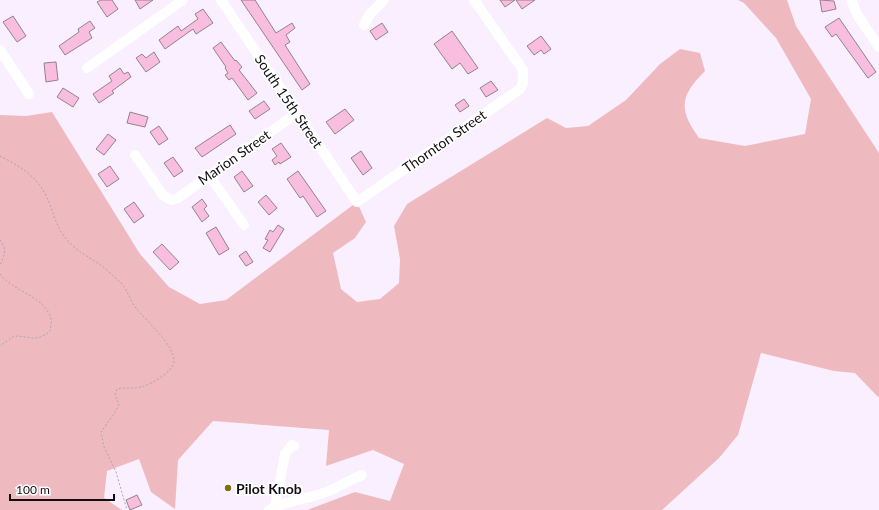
<svg xmlns="http://www.w3.org/2000/svg" width="879" height="510" font-family="Lato,sans-serif">
<style>
.green{fill:#efbabf}
.building{fill:#f9bddf;stroke:#93828b}
.lines{fill:none;stroke-linecap:round;stroke-linejoin:round}
.path{stroke:#ada4b1;stroke-width:1;stroke-dasharray:2 2;stroke-linecap:butt}
.minor{stroke:#fff;stroke-width:10}
.poi-dot{fill:#817111;stroke:#fff;stroke-width:1.5}
.labels{text-anchor:middle;dominant-baseline:central;stroke-width:3.5;stroke-linejoin:round;paint-order:stroke}
.street-label{font-size:14px;fill:#120f14;stroke:#fff}
.poi-label{font-size:14px;font-weight:bold;fill:#120f14;stroke:#fff;text-anchor:start}
</style>
<rect width="100%" height="100%" fill="#faefff"/>
<!-- green -->
<path class="green" d="M738,0H787L796,26L879,153V398L855,373L834,371L761,353L738,435L719,458L662,510H307L355,492L390,501L404,464L373,450L326,466L329,430L213,421L178,460L175,509L151,492L139,459L107,471L104,498L122,510H0V115L26,116L52,112L140,254L169,287L200,304L226,300L357,202L366,222L355,238L333,253L341,289L357,302L380,299L399,283L400,259L394,226L407,204L547,118L566,128L588,126L626,100L660,64L680,49L700,53L705,71C680,96 678,109 699,138L745,146L805,134L811,99L776,38L744,3Z"/>
<!-- building -->
<g class="building">
<path d="M101,0H112L118,9L107,17L97,2Z"/>
<path d="M135,0H153L140,9Z"/>
<path d="M241,0H255L276,33L292,23L295,28L286,35L290,42L285,45L310,84L302,90Z"/>
<path d="M500,0H515L505,7Z"/>
<path d="M516,0H535L522,9Z"/>
<path d="M820,0L834,1L836,9L822,12Z"/>
<path d="M203,9L213,23L196,34L193,29L165,49L159,40L178,26L181,31L198,19L195,14Z"/>
<path d="M13,16L26,36L17,42L3,22Z"/>
<path d="M839,18L876,72L868,78L836,34L832,37L825,27Z"/>
<path d="M90,21L95,28L89,32L92,38L65,55L59,46L79,32L78,29Z"/>
<path d="M382,23L388,32L376,40L370,31Z"/>
<path d="M452,31L478,68L468,74L460,63L452,69L434,44Z"/>
<path d="M541,36L551,49L544,54L541,50L534,55L527,46Z"/>
<path d="M221,42L235,61L236,60L242,67L239,70L257,93L248,100L235,82L232,78L229,80L225,75L228,73L225,68L226,67L213,48Z"/>
<path d="M154,52L160,62L146,72L136,58L142,54L146,58Z"/>
<path d="M56,62L58,80L46,82L44,63Z"/>
<path d="M120,68L124,74L128,72L131,77L112,91L114,93L99,103L93,94L112,81L109,76Z"/>
<path d="M491,81L498,90L486,97L480,88Z"/>
<path d="M63,88L79,98L73,107L57,97Z"/>
<path d="M464,99L469,106L460,112L455,105Z"/>
<path d="M264,101L270,109L255,119L249,111Z"/>
<path d="M345,109L354,120L335,134L326,122Z"/>
<path d="M130,112L148,117L145,127L127,123Z"/>
<path d="M230,125L236,134L202,157L195,148Z"/>
<path d="M159,126L168,139L159,145L150,132Z"/>
<path d="M108,134L116,140L104,155L96,149Z"/>
<path d="M281,143L291,157L280,164L279,162L275,165L272,160L277,156L272,149Z"/>
<path d="M361,151L372,168L363,175L351,158Z"/>
<path d="M173,157L183,171L174,177L164,163Z"/>
<path d="M110,166L119,179L107,187L98,174Z"/>
<path d="M242,171L253,186L244,192L234,177Z"/>
<path d="M298,171L326,211L317,217L303,196L300,198L287,179Z"/>
<path d="M266,195L277,208L269,215L258,202Z"/>
<path d="M202,199L207,206L204,209L209,216L202,222L192,207Z"/>
<path d="M134,202L144,216L134,223L124,209Z"/>
<path d="M278,225L284,229L270,252L263,248L268,240L265,239L270,230L273,232Z"/>
<path d="M216,227L229,249L219,255L206,233Z"/>
<path d="M162,244L179,262L170,270L153,252Z"/>
<path d="M246,251L253,262L246,266L239,256Z"/>
<path d="M137,495L142,505L130,510L126,500Z"/>
</g>
<g class="lines">
<!-- path -->
<g class="path">
<path d="M0,156C16,164 35,175 44,192C55,211 53,227 72,245C83,256 98,261 109,272C113,276 118,280 122,284C128,291 130,301 136,308C146,321 175,345 174,362C173,372 150,385 141,387C134,389 125,387 117,389L115,395L119,404L116,411L101,432L104,447L116,472L127,510"/>
<path d="M0,240C8,250 4,255 0,266"/>
<path d="M0,274C11,290 46,297 51,319C52,322 50,328 50,331C36,343 30,336 14,336L0,346"/>
</g>
<!-- minor -->
<g class="minor">
<path d="M221,0L357,202L520,89L523,83V70L474,0"/>
<path d="M851,0L858,16L879,47"/>
<path d="M364,25L370,14L384,0"/>
<path d="M0,50L29,94"/>
<path d="M87,68L183,0"/>
<path d="M135,155L163,195L171,200L178,198L297,113"/>
<path d="M209,175L244,225"/>
<path d="M275,507L285,454L292,445L294,446"/>
<path d="M269,510C290,499 312,499 331,490C342,485 351,479 362,475"/>
</g>
</g>
<!-- markers -->
<circle class="poi-dot" cx="228" cy="488" r="4"/>
<g class="labels">
<!-- street labels -->
<g class="street-label">
<text transform="translate(289 101) rotate(56)">South 15th Street</text>
<text transform="translate(444 141) rotate(-35)">Thornton Street</text>
<text transform="translate(234 157) rotate(-35)">Marion Street</text>
</g>
<!-- poi labels -->
<g class="poi-label">
<text x="236" y="488">Pilot Knob</text>
</g>
</g>
<!-- scale -->
<path d="M10 494v6h104v-6" fill="none" stroke="#120f14" stroke-width="2"/>
<text x="16" y="494" font-size="12" fill="#120f14" stroke="#ffffff" stroke-width="3" paint-order="stroke">100 m</text>
</svg>
